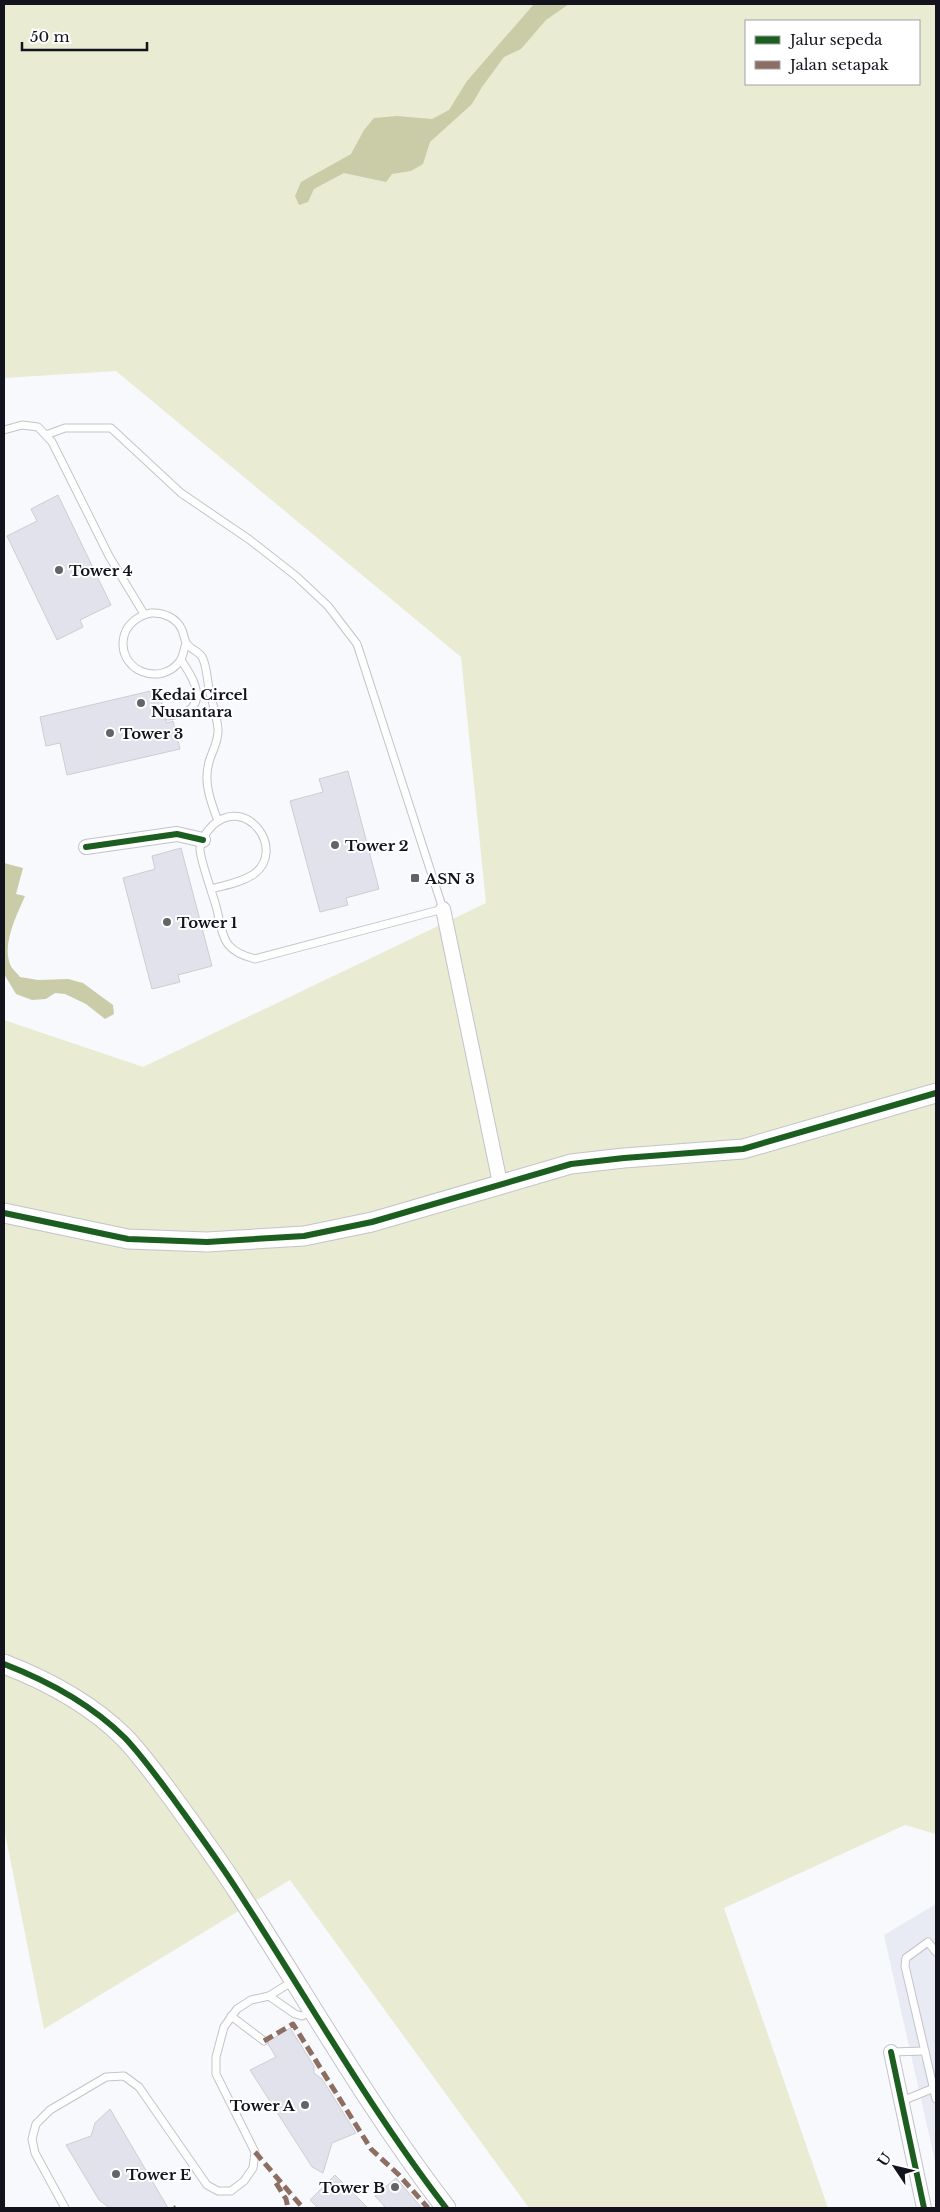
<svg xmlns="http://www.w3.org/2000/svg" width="940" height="2212" font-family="'Libre Baskerville',serif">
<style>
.built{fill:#e9ebf4}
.green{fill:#e9ebd3;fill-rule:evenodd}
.water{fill:#cacca7}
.building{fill:#e1e2ec;stroke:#ccced4}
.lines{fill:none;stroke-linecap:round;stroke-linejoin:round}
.lane-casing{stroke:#c3c4c9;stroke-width:9}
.street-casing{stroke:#c3c4c9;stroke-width:16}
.secondary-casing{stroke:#c3c4c9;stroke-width:21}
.lane{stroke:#fefeff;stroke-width:7}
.street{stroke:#fefeff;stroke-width:14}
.secondary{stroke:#fefeff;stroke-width:19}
.quiet{stroke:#8d6e63;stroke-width:5;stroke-dasharray:10 5;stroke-linecap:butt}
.cycleway-casing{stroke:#fff;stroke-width:9}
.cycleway{stroke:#1b5e20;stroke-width:6}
.poi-dot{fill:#62646a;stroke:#fff;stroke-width:2}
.labels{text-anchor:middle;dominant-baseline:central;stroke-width:4;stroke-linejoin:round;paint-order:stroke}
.poi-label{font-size:15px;font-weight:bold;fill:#12131c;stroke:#fff;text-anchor:start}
</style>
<rect width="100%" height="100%" fill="#f8f9fc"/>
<!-- built -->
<path class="built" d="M936,1904V2166L884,1935Z"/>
<!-- green -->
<path class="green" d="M4,4H936V1834L905,1825L724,1908L828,2208H529L290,1880L44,2029L4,1828V1020L143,1067L486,903L461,657L116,371L4,378ZM746,21H919V84H746Z"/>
<!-- water -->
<g class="water">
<path d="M534,4H569L546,20L521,49L504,57L482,87L472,104L430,142L423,164L411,171L392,174L386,182L344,173L314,189L308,202L299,205L295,196L301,182L351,154L364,130L374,118L397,116L432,119L449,110L467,81Z"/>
<path d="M4,863L23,868L16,894L25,896C17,915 2,943 10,964C11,968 17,973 20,977L38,980L68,979L83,983L113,1005L114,1014L105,1019L86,1004L65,994L55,993L46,999L32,1000L16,994L4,974Z"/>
</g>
<!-- building -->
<g class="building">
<path d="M58,495L111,605L80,620L83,627L57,640L7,536L37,521L31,509Z"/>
<path d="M159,689L164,712L163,717L167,723L173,721L180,749L67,775L60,743L46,746L40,717Z"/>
<path d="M348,771L379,889L346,898L348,905L320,912L290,801L323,792L319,779Z"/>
<path d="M181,848L212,966L178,975L180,982L152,989L123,878L155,869L152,856Z"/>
<path d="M290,2028L314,2066V2073L322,2079L356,2133L332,2143L323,2173L312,2167L250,2070L276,2057L268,2044L269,2041Z"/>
<path d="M110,2109L168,2208H110L99,2200L66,2145L91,2136L95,2123Z"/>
<path d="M335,2175L368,2208H318L310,2200Z"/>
<path d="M396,2178L422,2208H386L375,2196Z"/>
</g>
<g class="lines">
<!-- lane casing -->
<g class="lane-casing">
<g id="lane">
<path d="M4,430L22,425L38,427L52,442L109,556L144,614"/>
<path d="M46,435L65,428H111L181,493L250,540L296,576L328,606L357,644L443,909L255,959C221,950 224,937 216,906C213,895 199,857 200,848C201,839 207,831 213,825C246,795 287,849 254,874C241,883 225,885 211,889"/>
<path d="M186,643C184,649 183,657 180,661C160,688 116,670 124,636C127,624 139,615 151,613C163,612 177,618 182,630C184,634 184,640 187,644C191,650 201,652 203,659C207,668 207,679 209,689C212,702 217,716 218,729C219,741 212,751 209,762C203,783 211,802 218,821"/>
<path d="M168,716C174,715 183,714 188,711C207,698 190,673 181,660"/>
<path d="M936,1952L928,1942L906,1958L905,1966L936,2099"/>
<path d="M269,1996L295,2014L302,2016L311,2011"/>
<path d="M231,2016L264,2041"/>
<path d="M891,2052L925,2051"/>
<path d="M902,2101L934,2088"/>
<path d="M65,2208L35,2153L32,2139L36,2124L50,2110L106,2077L124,2076L139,2087L207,2185L218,2191H231L244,2181L253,2168L255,2152L216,2074V2057L224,2027L237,2009L251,2000L269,1996L293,1981"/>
</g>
</g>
<!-- street casing -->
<g class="street-casing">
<g id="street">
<path d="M86,847L177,834L203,840"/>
<path d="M443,909L500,1183"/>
<path d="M891,2052L924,2208"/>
</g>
</g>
<!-- secondary casing -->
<g class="secondary-casing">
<g id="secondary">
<path d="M4,1213L128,1239L207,1242L304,1236L372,1222L571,1164L624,1158L743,1149L936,1093"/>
<path d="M4,1664C48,1681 91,1704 125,1738C142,1756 157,1777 172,1797C195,1829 218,1860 239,1893C308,1999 369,2108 446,2208"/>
</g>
</g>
<!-- lane -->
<use href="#lane" class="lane"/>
<!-- street -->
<use href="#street" class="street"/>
<!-- secondary -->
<use href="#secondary" class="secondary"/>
<!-- quiet -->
<g class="quiet">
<path d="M264,2041L293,2024L371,2149L399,2175L428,2208"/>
<path d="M255,2152L303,2208"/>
<path d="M276,2183L286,2199L288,2208"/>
<path d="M173,2207L174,2208"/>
</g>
<!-- cycleway casing -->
<g class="cycleway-casing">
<g id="cycleway">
<path d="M86,847L177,834L203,840"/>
<path d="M4,1213L128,1239L207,1242L304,1236L372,1222L571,1164L624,1158L743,1149L936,1093"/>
<path d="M4,1664C48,1681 91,1704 125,1738C142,1756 157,1777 172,1797C195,1829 218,1860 239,1893C308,1999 369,2108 446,2208"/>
<path d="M891,2052L924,2208"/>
</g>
</g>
<!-- cycleway -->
<use href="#cycleway" class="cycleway"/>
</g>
<!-- markers -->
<g class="poi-dot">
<circle cx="59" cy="570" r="5"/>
<circle cx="141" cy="703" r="5"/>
<circle cx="110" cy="733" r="5"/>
<circle cx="335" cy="845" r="5"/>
<rect x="410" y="873" width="10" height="10" rx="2.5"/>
<circle cx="167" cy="922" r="5"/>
<circle cx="305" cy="2105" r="5"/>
<circle cx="116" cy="2174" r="5"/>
<circle cx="395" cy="2187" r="5"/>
</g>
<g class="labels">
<!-- poi labels -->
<g class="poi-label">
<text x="69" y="570">Tower 4</text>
<text x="151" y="694">Kedai Circel<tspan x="151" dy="17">Nusantara</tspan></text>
<text x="120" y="733">Tower 3</text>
<text x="345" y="845">Tower 2</text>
<text x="425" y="878">ASN 3</text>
<text x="177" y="922">Tower 1</text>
<text x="295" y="2105" text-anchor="end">Tower A</text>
<text x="126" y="2174">Tower E</text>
<text x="385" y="2187" text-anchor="end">Tower B</text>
</g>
</g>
<!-- border -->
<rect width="940" height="2212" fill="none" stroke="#12131c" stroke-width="10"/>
<!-- legend -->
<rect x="745" y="20" width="175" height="65" fill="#ffffff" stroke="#a0a1a4"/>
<rect x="755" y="36" width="25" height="8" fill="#1b5e20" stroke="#a0a1a4"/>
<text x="790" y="45" font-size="15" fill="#12131c">Jalur sepeda</text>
<rect x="755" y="61" width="25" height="8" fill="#8d6e63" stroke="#a0a1a4"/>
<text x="790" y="70" font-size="15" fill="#12131c">Jalan setapak</text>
<!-- north arrow -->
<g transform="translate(895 2167) rotate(305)" stroke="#ffffff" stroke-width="4" paint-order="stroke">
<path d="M0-4L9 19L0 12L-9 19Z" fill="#12131c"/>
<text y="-8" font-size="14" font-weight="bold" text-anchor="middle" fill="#12131c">U</text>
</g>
<!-- scale -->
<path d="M22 42v8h125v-8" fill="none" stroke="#12131c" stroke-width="2.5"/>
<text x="30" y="42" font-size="15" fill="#12131c" stroke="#ffffff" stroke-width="4" paint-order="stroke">50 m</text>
</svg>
